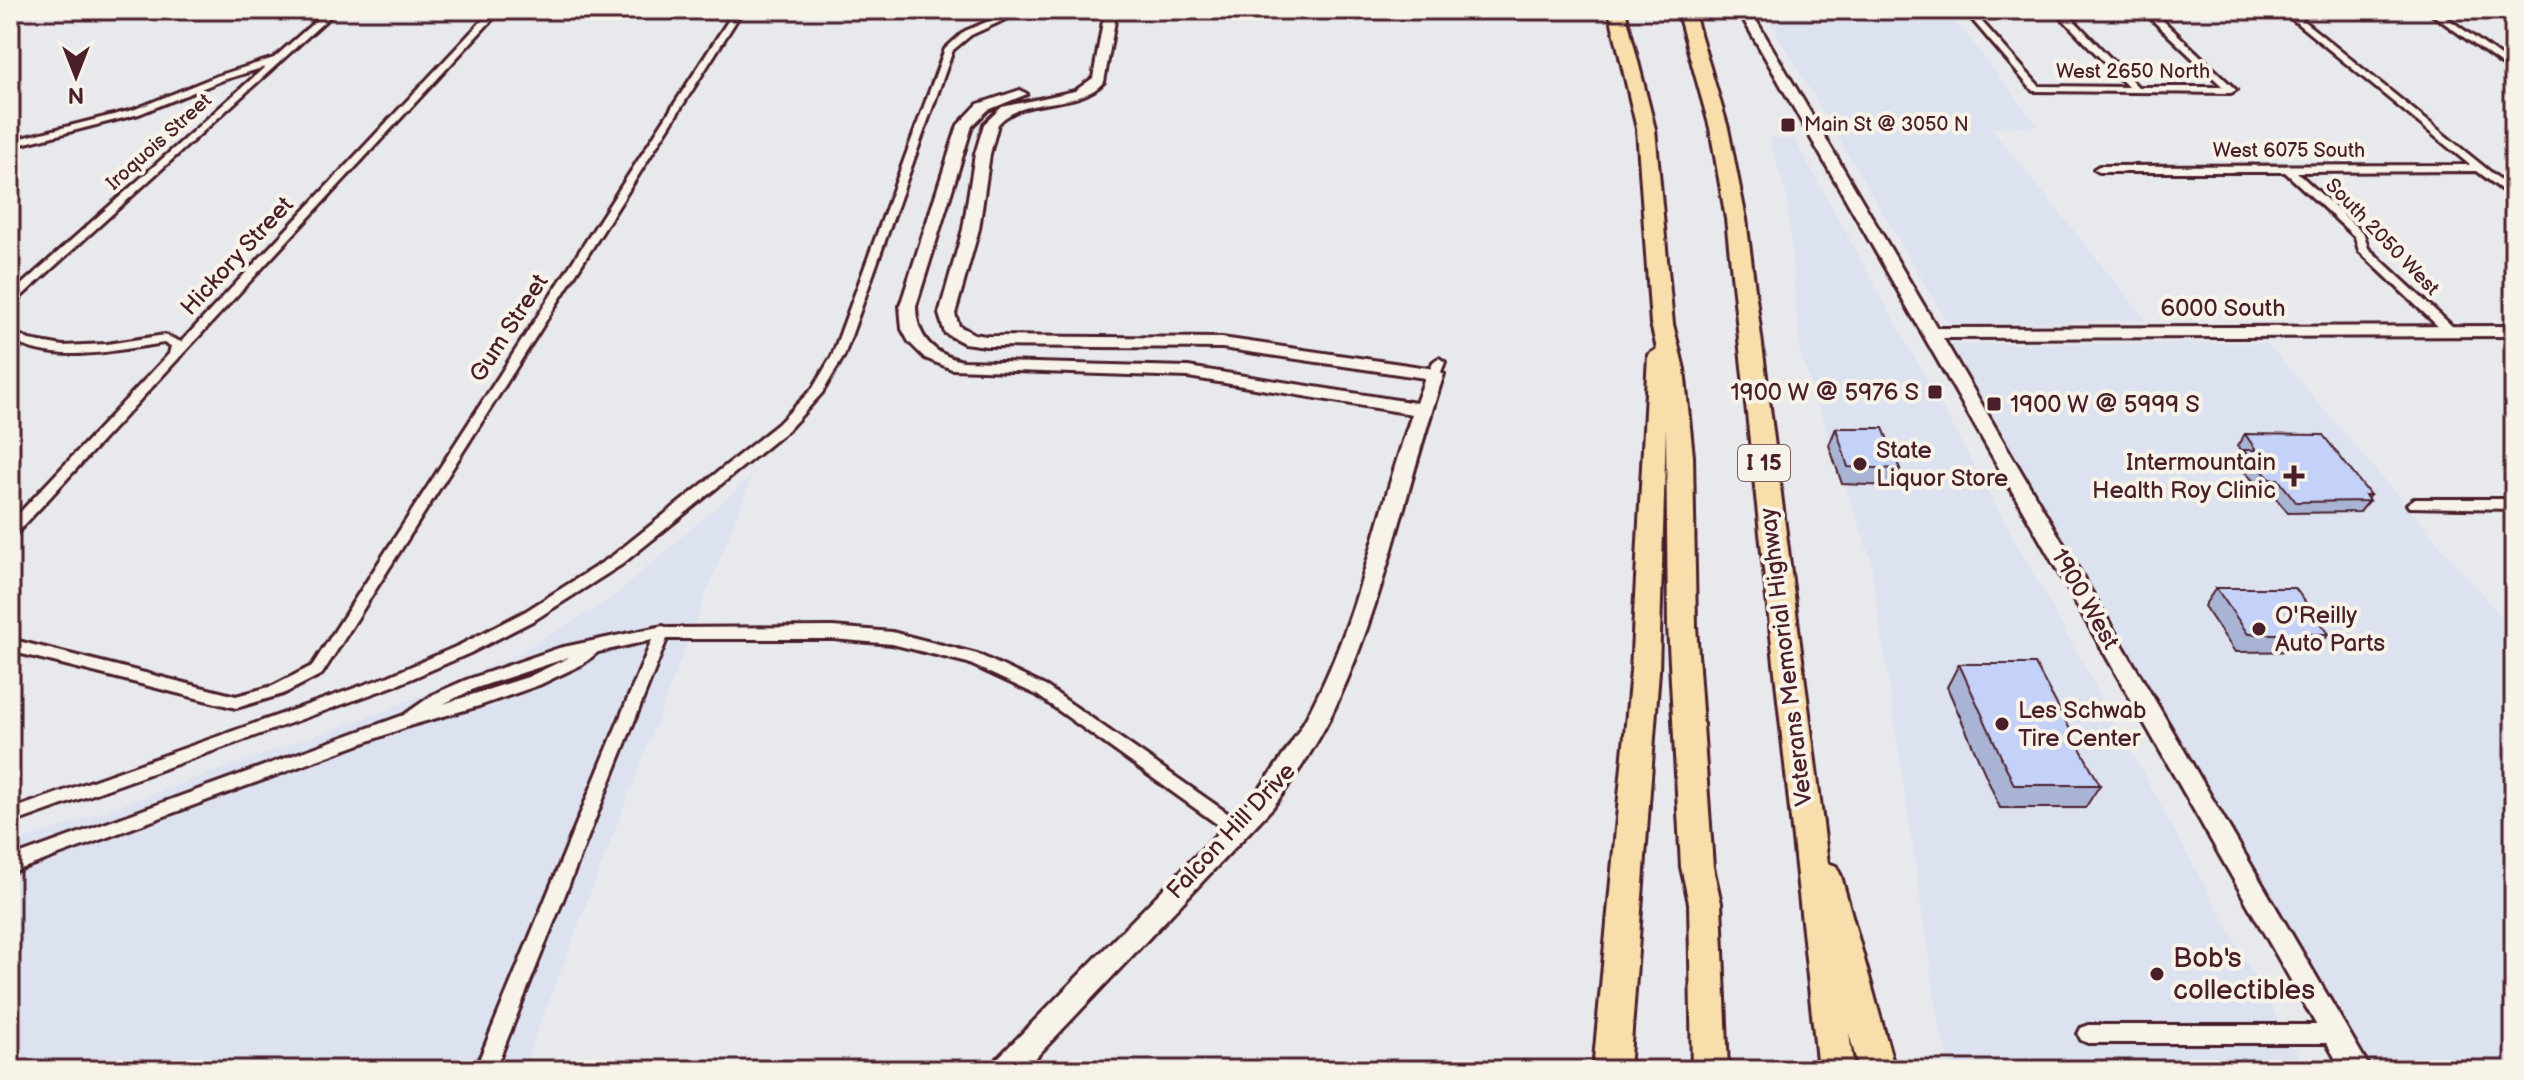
<svg xmlns="http://www.w3.org/2000/svg" width="2524" height="1080" font-family="'Balsamiq Sans',sans-serif">
<style>
.built{fill:#dde2f0}
.lines{fill:none;stroke-linecap:round;stroke-linejoin:round}
.street-casing{stroke:#4a1f2b;stroke-width:6}
.secondary-casing{stroke:#4a1f2b;stroke-width:6}
.highway-casing{stroke:#4a1f2b;stroke-width:6}
.street{fill:#f7f3e8;fill-rule:evenodd}
.secondary{fill:#f7f3e8;fill-rule:evenodd}
.highway{fill:#f8deab;fill-rule:evenodd}
.wall{fill:#a9b4d5;stroke:#4a1f2b;stroke-width:2}
.building{fill:#c4d1f8;stroke:#4a1f2b;stroke-width:2}
.poi-dot{fill:#4a1f2b;stroke:#f7f3e8;stroke-width:3}
.labels{text-anchor:middle;dominant-baseline:central;stroke-width:8;stroke-linejoin:round;paint-order:stroke}
.far-street-label{font-size:20px;fill:#4a1f2b;stroke:#f7f3e8}
.far-poi-label{font-size:20px;fill:#4a1f2b;stroke:#f7f3e8;text-anchor:start}
.shield{fill:#f7f3e8;stroke:#7e5f64;stroke-width:2}
.shield-label{font-size:22px;font-weight:bold;fill:#4a1f2b}
.street-label{font-size:24px;fill:#4a1f2b;stroke:#f7f3e8}
.poi-label{font-size:24px;fill:#4a1f2b;stroke:#f7f3e8;text-anchor:start}
.near-poi-label{font-size:28px;fill:#4a1f2b;stroke:#f7f3e8;text-anchor:start}
</style>
<rect width="100%" height="100%" fill="#e8e9ed"/>
<filter id="ink" filterUnits="userSpaceOnUse"><feTurbulence type="fractalNoise" baseFrequency=".0125" numOctaves="2"/><feDisplacementMap in="SourceGraphic" scale="16" xChannelSelector="R" yChannelSelector="G"/><feConvolveMatrix kernelMatrix="1 2 1 2 8 2 1 2 1" color-interpolation-filters="sRGB"/></filter>
<g filter="url(#ink)">
<!-- built -->
<g class="built">
<path d="M1763,10H1947L2038,126L1990,127L2146,320L1949,325Z"/>
<path d="M1769,138L1795,140L2306,1070H1953L1939,1026L1870,557L1800,353L1787,198Z"/>
<path d="M2267,343L2514,632V1070H2372L1951,344Z"/>
<path d="M752,476L522,1070H10V845L389,709L512,657L612,598Z"/>
</g>
<g class="lines">
<!-- street casing -->
<g class="street-casing">
<g id="street">
<path d="M328,10H337L14,303L10,304V295L265,67L223,80L139,114L10,147V141L133,110L217,76L274,58Z"/>
<path d="M492,10H501L15,535L10,537V523L169,354L171,346L164,343C115,350 54,366 10,339V330L29,340L63,346L107,344L165,335L181,342Z"/>
<path d="M735,10H743L322,674L283,694L236,708L10,651V639L236,696L273,686L312,666Z"/>
<path d="M1015,10H1026L971,35L953,50L844,356L822,393L788,430L621,565L536,619L470,653L399,684L10,824V810L389,676L460,645L526,611L611,557L778,424L813,388L832,356L945,49L965,31Z"/>
<path d="M1964,10H2186L2182,13H2155L2236,90L2231,93L2033,91ZM2057,13L2128,87L2039,86L1975,14ZM2067,13H2145L2223,87H2138Z"/>
<path d="M2281,10H2290L2514,191V199L2477,171L2297,172L2364,234L2368,248L2453,327V333H2445L2359,251L2355,237L2285,172H2099L2094,169L2099,166L2470,165Z"/>
<path d="M2426,10H2436L2514,66V73Z"/>
<path d="M1439,358L1445,362L1439,377H1431L1429,374L1433,362Z"/>
<path d="M2414,499H2514V509L2409,507L2407,504Z"/>
<path d="M663,626L668,628L833,627L892,632L977,654L1047,687L1243,824L1245,829L1243,834L1237,836L1231,834L1037,695L968,663L892,644L833,639H667L495,1070H475L652,640L598,652L583,664L539,685L479,706L412,725L10,873V858L404,715L434,694L466,680L559,648ZM570,657L528,677L443,704L476,688Z"/>
<path d="M2088,1025H2336L2343,1028L2346,1034L2343,1040L2336,1043H2088L2081,1040L2078,1034L2081,1028Z"/>
</g>
</g>
<!-- secondary casing -->
<g class="secondary-casing">
<g id="secondary">
<path d="M1105,10H1117L1104,82C1075,112 1025,94 998,124L990,154L979,229L955,314L959,326L974,334L986,336L1222,338L1435,369L1444,374C1407,483 1385,599 1337,703C1320,741 1297,774 1273,807L1024,1070H991L995,1061L1257,793C1277,765 1297,737 1313,705C1360,614 1378,510 1412,414L1188,377L952,369L925,358L909,342L902,329L900,306L958,125L978,104L1020,90L1027,94L988,110L972,126L916,306C916,336 933,355 963,361L1188,367L1416,403L1425,378L1222,348L986,346L964,343L945,333L939,314L963,229L975,154L984,124L1002,107L1075,91L1093,78Z"/>
<path d="M1738,10H1750L1937,328L2514,326V336L1943,338L2371,1070H2342Z"/>
</g>
</g>
<!-- highway casing -->
<g class="highway-casing">
<g id="highway">
<path d="M1609,10H1625L1655,129L1673,324L1684,369L1693,456L1696,626L1713,867L1721,903L1728,1070H1692L1689,903L1681,867L1668,626L1666,426L1659,671L1629,1070H1593L1631,671L1648,355L1657,349L1651,324L1637,129Z"/>
<path d="M1677,10H1693L1728,128L1746,219L1828,863L1836,866L1841,876L1895,1070H1859L1849,1033L1854,1070H1818L1726,219L1710,128Z"/>
</g>
</g>
<!-- street -->
<use href="#street" class="street"/>
<!-- secondary -->
<use href="#secondary" class="secondary"/>
<!-- highway -->
<use href="#highway" class="highway"/>
</g>
<!-- wall -->
<g class="wall">
<path d="M1836,428L1900,469L1893,486L1842,484L1829,445Z"/>
<path d="M2245,434L2370,495L2367,499L2369,501L2360,512L2288,513L2270,491H2263L2235,462L2242,452L2237,446Z"/>
<path d="M2216,588L2329,634L2316,651L2235,652L2204,606Z"/>
<path d="M1959,664L2100,785L2085,808H2000L1947,687Z"/>
</g>
<!-- building -->
<g class="building">
<path d="M1836,428H1883L1900,469L1848,467Z"/>
<path d="M2245,434L2323,435L2370,495H2365L2369,501L2296,502L2278,479H2270L2243,450H2256Z"/>
<path d="M2216,588H2295L2329,634H2248Z"/>
<path d="M1959,664H2035L2100,785H2014Z"/>
</g>
</g>
<!-- markers -->
<g class="poi-dot">
<rect x="1780" y="117" width="16" height="16" rx="4"/>
<rect x="1927" y="384" width="16" height="16" rx="4"/>
<rect x="1986" y="396" width="16" height="16" rx="4"/>
<circle cx="1860" cy="464" r="8"/>
<path d="M2290 464h8v8h8v8h-8v8h-8v-8h-8v-8h8z"/>
<circle cx="2259" cy="629" r="8"/>
<circle cx="2002" cy="724" r="8"/>
<circle cx="2157" cy="974" r="8"/>
</g>
<g class="labels">
<!-- far-street labels -->
<g class="far-street-label">
<text x="2133" y="72">West 2650 North</text>
<text transform="translate(159 142) rotate(-42)">Iroquois Street</text>
<text x="2289" y="151">West 6075 South</text>
<text transform="translate(2382 237) rotate(46)">South 2050 West</text>
</g>
<!-- far-poi labels -->
<g class="far-poi-label">
<text x="1804" y="125">Main St @ 3050 N</text>
</g>
<!-- shield labels -->
<rect class="shield" x="1738" y="445" width="52" height="36" rx="6"/>
<g class="shield-label">
<text x="1764" y="463">I 15</text>
</g>
<!-- street labels -->
<g class="street-label">
<text transform="translate(237 256) rotate(-47)">Hickory Street</text>
<text x="2223" y="308">6000 South</text>
<text transform="translate(509 328) rotate(-57)">Gum Street</text>
<text transform="translate(2085 599) rotate(60)">1900 West</text>
<text transform="translate(1786 657) rotate(-97)">Veterans Memorial Highway</text>
<text transform="translate(1231 831) rotate(-47)">Falcon Hill Drive</text>
</g>
<!-- poi labels -->
<g class="poi-label">
<text x="1919" y="392" text-anchor="end">1900 W @ 5976 S</text>
<text x="2010" y="404">1900 W @ 5999 S</text>
<text x="1876" y="450">State<tspan x="1876" dy="28">Liquor Store</tspan></text>
<text x="2276" y="462" text-anchor="end">Intermountain<tspan x="2276" dy="28">Health Roy Clinic</tspan></text>
<text x="2275" y="615">O'Reilly<tspan x="2275" dy="28">Auto Parts</tspan></text>
<text x="2018" y="710">Les Schwab<tspan x="2018" dy="28">Tire Center</tspan></text>
</g>
<!-- near-poi labels -->
<g class="near-poi-label">
<text x="2173" y="958">Bob's<tspan x="2173" dy="32">collectibles</tspan></text>
</g>
</g>
<!-- margin -->
<rect width="2524" height="1080" fill="none" stroke="#f7f3e8" stroke-width="40"/>
<rect x="20" y="20" width="2484" height="1040" fill="none" stroke="#4a1f2b" stroke-width="3" filter="url(#ink)"/>
<!-- north arrow -->
<g transform="translate(76 76) rotate(180)" stroke="#f7f3e8" stroke-width="6" paint-order="stroke">
<path d="M0-6L14 30L0 20L-14 30Z" fill="#4a1f2b"/>
<text y="-12" font-size="22" font-weight="bold" text-anchor="middle" fill="#4a1f2b">N</text>
</g>
</svg>
